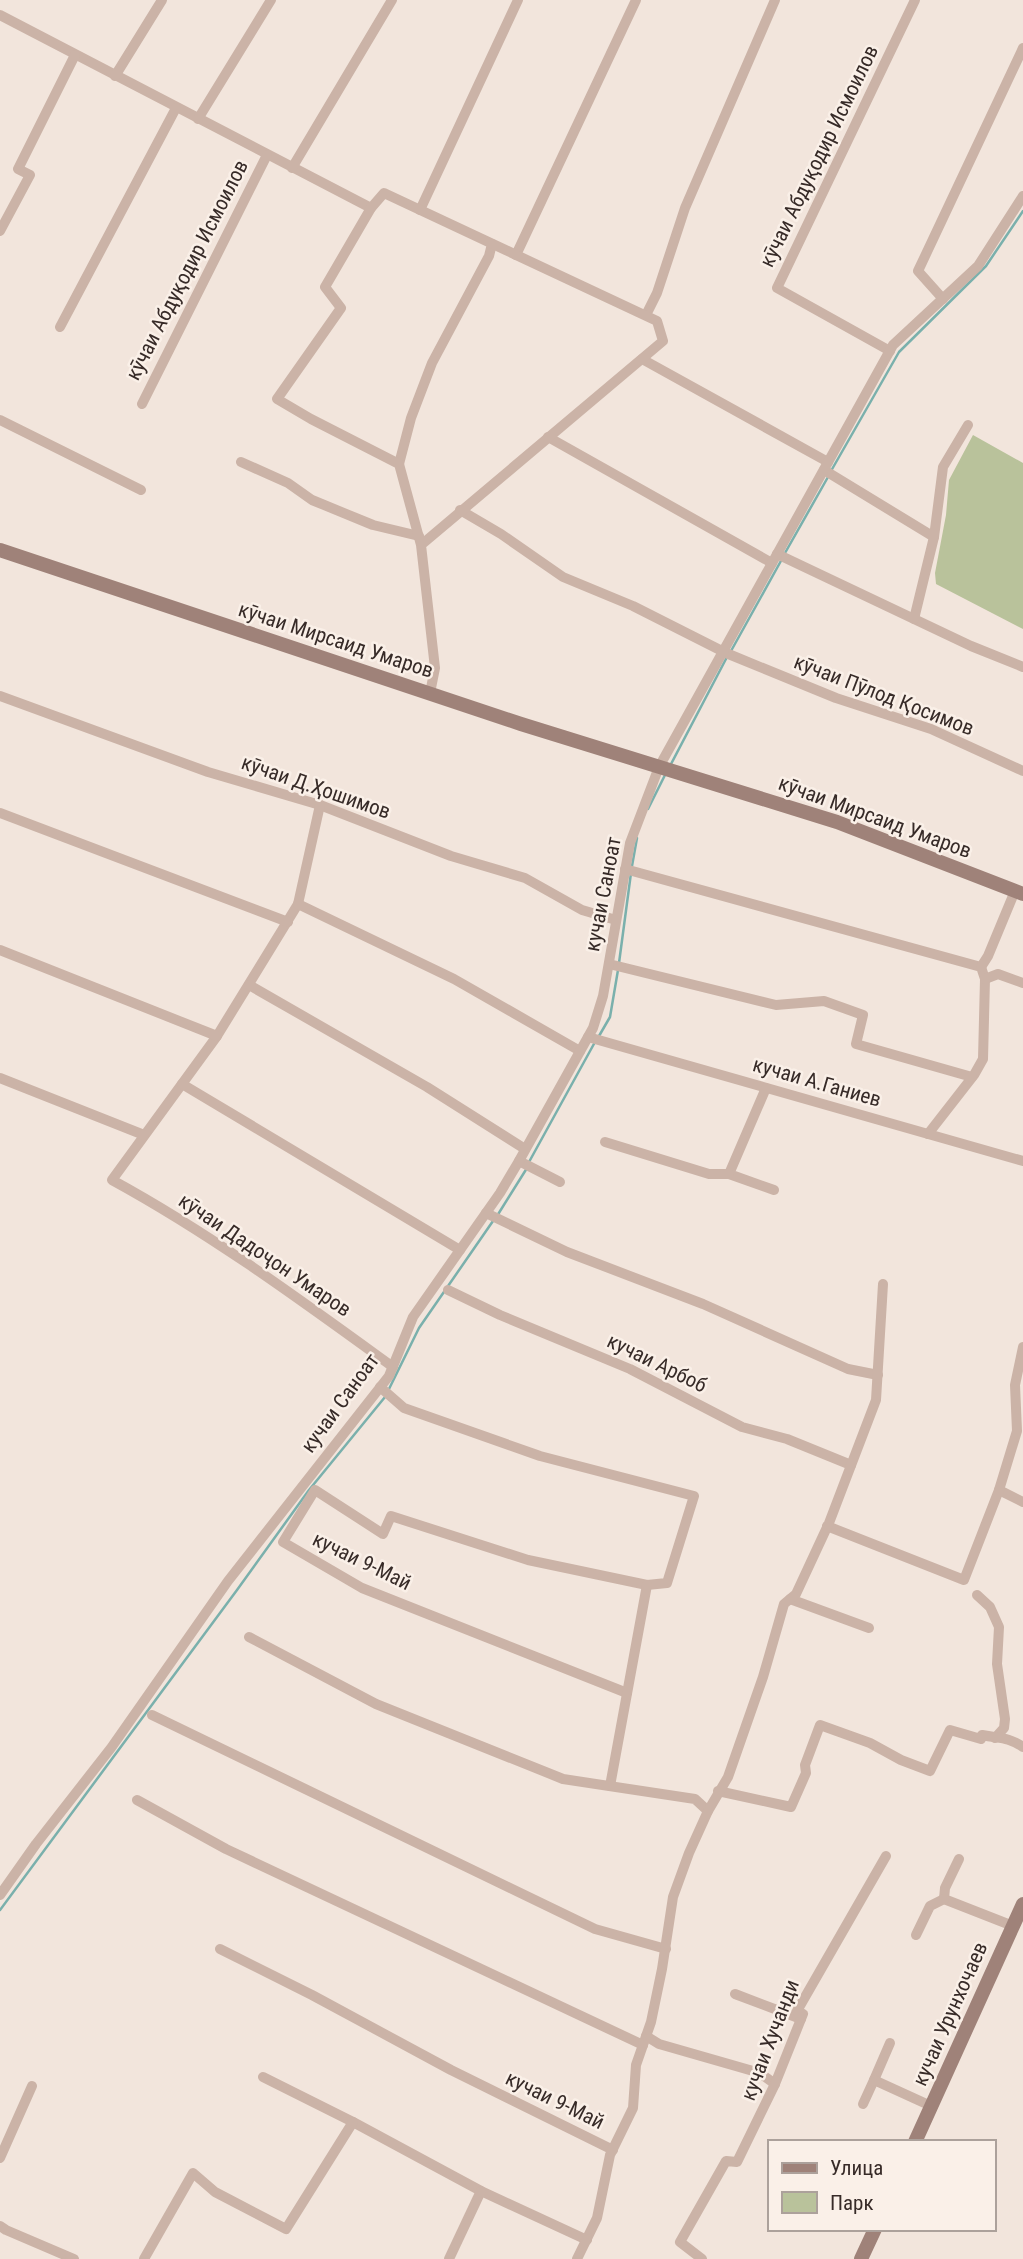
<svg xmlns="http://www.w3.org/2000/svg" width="1023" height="2259" font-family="'Roboto Condensed',sans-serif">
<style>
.green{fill:#b9c29b}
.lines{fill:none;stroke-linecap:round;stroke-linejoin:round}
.stream{stroke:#7ab0ac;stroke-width:2.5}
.street{stroke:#cbb3a7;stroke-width:10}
.secondary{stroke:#9f8279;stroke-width:14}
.labels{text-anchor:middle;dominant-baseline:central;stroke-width:5;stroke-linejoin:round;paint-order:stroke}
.street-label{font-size:21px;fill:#372b28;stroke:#faf0e8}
</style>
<rect width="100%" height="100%" fill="#f2e5dc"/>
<!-- green -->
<path class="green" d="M973,435L1023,463V629L936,584L935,573L946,515L949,480Z"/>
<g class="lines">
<!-- stream -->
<g class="stream">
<path d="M831,471L899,352L986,266L1023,211"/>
<path d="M785,553L828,477"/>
<path d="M731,651L782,559"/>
<path d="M670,766L727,657"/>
<path d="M648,809L665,775"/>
<path d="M632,866L637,838"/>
<path d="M619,963L631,873"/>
<path d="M599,1036L610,1017L618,970"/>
<path d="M529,1162L595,1042"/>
<path d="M497,1216L527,1168"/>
<path d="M388,1391L419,1328L493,1221"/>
<path d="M0,1910L237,1590L309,1490L385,1397"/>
</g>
<!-- street -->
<g class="street">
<path d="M0,15L371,208"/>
<path d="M115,76L162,0"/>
<path d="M198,119L271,0"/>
<path d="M292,168L392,0"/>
<path d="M420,210L518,0"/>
<path d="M0,231L30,175L18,169L75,55"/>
<path d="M516,255L636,0"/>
<path d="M943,299L918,271L1023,48"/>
<path d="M646,315L657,293L685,208L775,0"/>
<path d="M60,327L176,108"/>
<path d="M890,351L777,288L915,0"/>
<path d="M642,359L828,462"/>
<path d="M142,404L267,155"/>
<path d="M0,420L141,490"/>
<path d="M548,437L772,563"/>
<path d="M241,462L288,483L312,500L373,525L419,536"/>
<path d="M399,464L411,418L432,363L489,256L492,244"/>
<path d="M824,470L934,537"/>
<path d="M460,510L501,534L563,577L633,606L726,653L836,698L931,729L1023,771"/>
<path d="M421,545L663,341L657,321L384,193L371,208L325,287L341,308L277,399L311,419L399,464L421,545L435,668L430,693"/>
<path d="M777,554L971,646L1023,667"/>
<path d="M914,619L934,537L943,467L968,425"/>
<path d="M0,696L208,772L320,805L451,856L525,878L582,910L616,920"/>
<path d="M320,805L298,904L217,1036L112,1180C211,1234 302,1301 393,1367"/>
<path d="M0,813L288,922"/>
<path d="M625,869L981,967L985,979L983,1059L974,1075L928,1134"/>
<path d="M298,904L454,979L580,1051"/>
<path d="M0,950L217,1036"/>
<path d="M609,964L776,1005L824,1001L863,1015L856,1044L972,1077"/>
<path d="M981,967L988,956L1015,891"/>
<path d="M985,979L998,974L1023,983"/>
<path d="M249,985L427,1087L525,1149"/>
<path d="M588,1037L1023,1161"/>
<path d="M0,1078L144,1135"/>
<path d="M182,1084L460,1250"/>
<path d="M766,1088L729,1174L774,1190"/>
<path d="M605,1142L709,1174H729"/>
<path d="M519,1161L560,1182"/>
<path d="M486,1213L567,1252L703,1304L848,1369L878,1375"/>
<path d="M448,1290L500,1315L630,1369L742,1427L787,1439L851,1465"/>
<path d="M380,1387L404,1408L540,1456L694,1496L667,1583L647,1585L528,1560L391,1516L383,1534L315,1490L283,1542L362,1588L627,1693"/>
<path d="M999,1490L1023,1502"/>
<path d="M827,1526L964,1580L999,1490L1017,1431L1015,1385L1023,1347"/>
<path d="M977,1595L990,1607L999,1627L997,1664L1005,1719L1004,1728L995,1738"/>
<path d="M790,1599L869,1628"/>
<path d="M249,1637L376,1704L563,1779L695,1799L708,1811"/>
<path d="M152,1715L595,1929L666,1949"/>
<path d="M610,1786L647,1585"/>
<path d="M718,1791L791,1807L806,1773L805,1765L820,1725L870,1743L901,1760L930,1771L950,1730L981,1739L982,1735C1001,1739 1006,1736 1023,1747"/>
<path d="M137,1800L226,1849L643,2045"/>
<path d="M959,1859L945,1888L944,1899L1013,1926"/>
<path d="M0,1895L36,1844L111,1748L228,1581L389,1376L413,1317L500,1193L519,1161L593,1028L603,996L630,843L659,767L893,345L978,266L1023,196"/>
<path d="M916,1935L930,1906L944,1899"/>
<path d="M220,1949L312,1995L451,2070L613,2150"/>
<path d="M735,1994L801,2019"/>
<path d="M646,2036L659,2044L760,2073L775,2084"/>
<path d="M263,2077L353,2122L481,2191L587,2240"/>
<path d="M874,2080L890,2043"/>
<path d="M863,2104L874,2080L931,2106"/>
<path d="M0,2158L32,2086"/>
<path d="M0,2226L6,2230L74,2259"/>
<path d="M144,2259L193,2173L215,2192L286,2229L353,2122"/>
<path d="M449,2259L481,2191"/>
<path d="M577,2259L597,2218L610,2155L633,2108L636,2065L651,2022L662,1969L673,1897L689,1853L708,1811L728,1777L763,1677L784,1604L796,1594L829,1523L876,1400L883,1284"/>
<path d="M702,2259L680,2242L726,2161L737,2162L775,2084L803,2014L797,2011L886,1856"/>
</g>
<!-- secondary -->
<g class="secondary">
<path d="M0,550L521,724L837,822L1023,894"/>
<path d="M915,2142L1023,1904"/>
<path d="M861,2259L875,2229"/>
</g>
</g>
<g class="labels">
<!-- street labels -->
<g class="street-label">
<text transform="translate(819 156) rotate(-64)">кӯчаи Абдуқодир Исмоилов</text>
<text transform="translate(187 270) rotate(-63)">кӯчаи Абдуқодир Исмоилов</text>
<text transform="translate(336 640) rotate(18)">кӯчаи Мирсаид Умаров</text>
<text transform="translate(884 695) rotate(21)">кӯчаи Пӯлод Қосимов</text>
<text transform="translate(316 787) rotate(19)">кӯчаи Д.Ҳошимов</text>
<text transform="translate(875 817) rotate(20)">кӯчаи Мирсаид Умаров</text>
<text transform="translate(603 894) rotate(-79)">кучаи Саноат</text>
<text transform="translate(817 1082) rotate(16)">кучаи А.Ганиев</text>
<text transform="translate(265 1255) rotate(34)">кӯчаи Дадоҷон Умаров</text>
<text transform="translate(657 1363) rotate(26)">кучаи Арбоб</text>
<text transform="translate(340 1403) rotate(-54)">кучаи Саноат</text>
<text transform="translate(362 1561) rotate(26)">кучаи 9-Май</text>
<text transform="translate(950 2014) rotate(-66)">кучаи Урунхочаев</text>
<text transform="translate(770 2040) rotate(-69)">кучаи Хучанди</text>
<text transform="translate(555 2100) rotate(26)">кучаи 9-Май</text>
</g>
</g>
<!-- legend -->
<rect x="768" y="2140" width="228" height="91" fill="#faf0e8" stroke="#aca19b" stroke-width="2"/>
<rect x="782" y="2163" width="35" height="10" fill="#9f8279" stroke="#aca19b" stroke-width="2"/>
<text x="830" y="2175" font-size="21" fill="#372b28">Улица</text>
<rect x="782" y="2192" width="35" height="21" fill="#b9c29b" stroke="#aca19b" stroke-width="2"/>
<text x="830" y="2210" font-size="21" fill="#372b28">Парк</text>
</svg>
